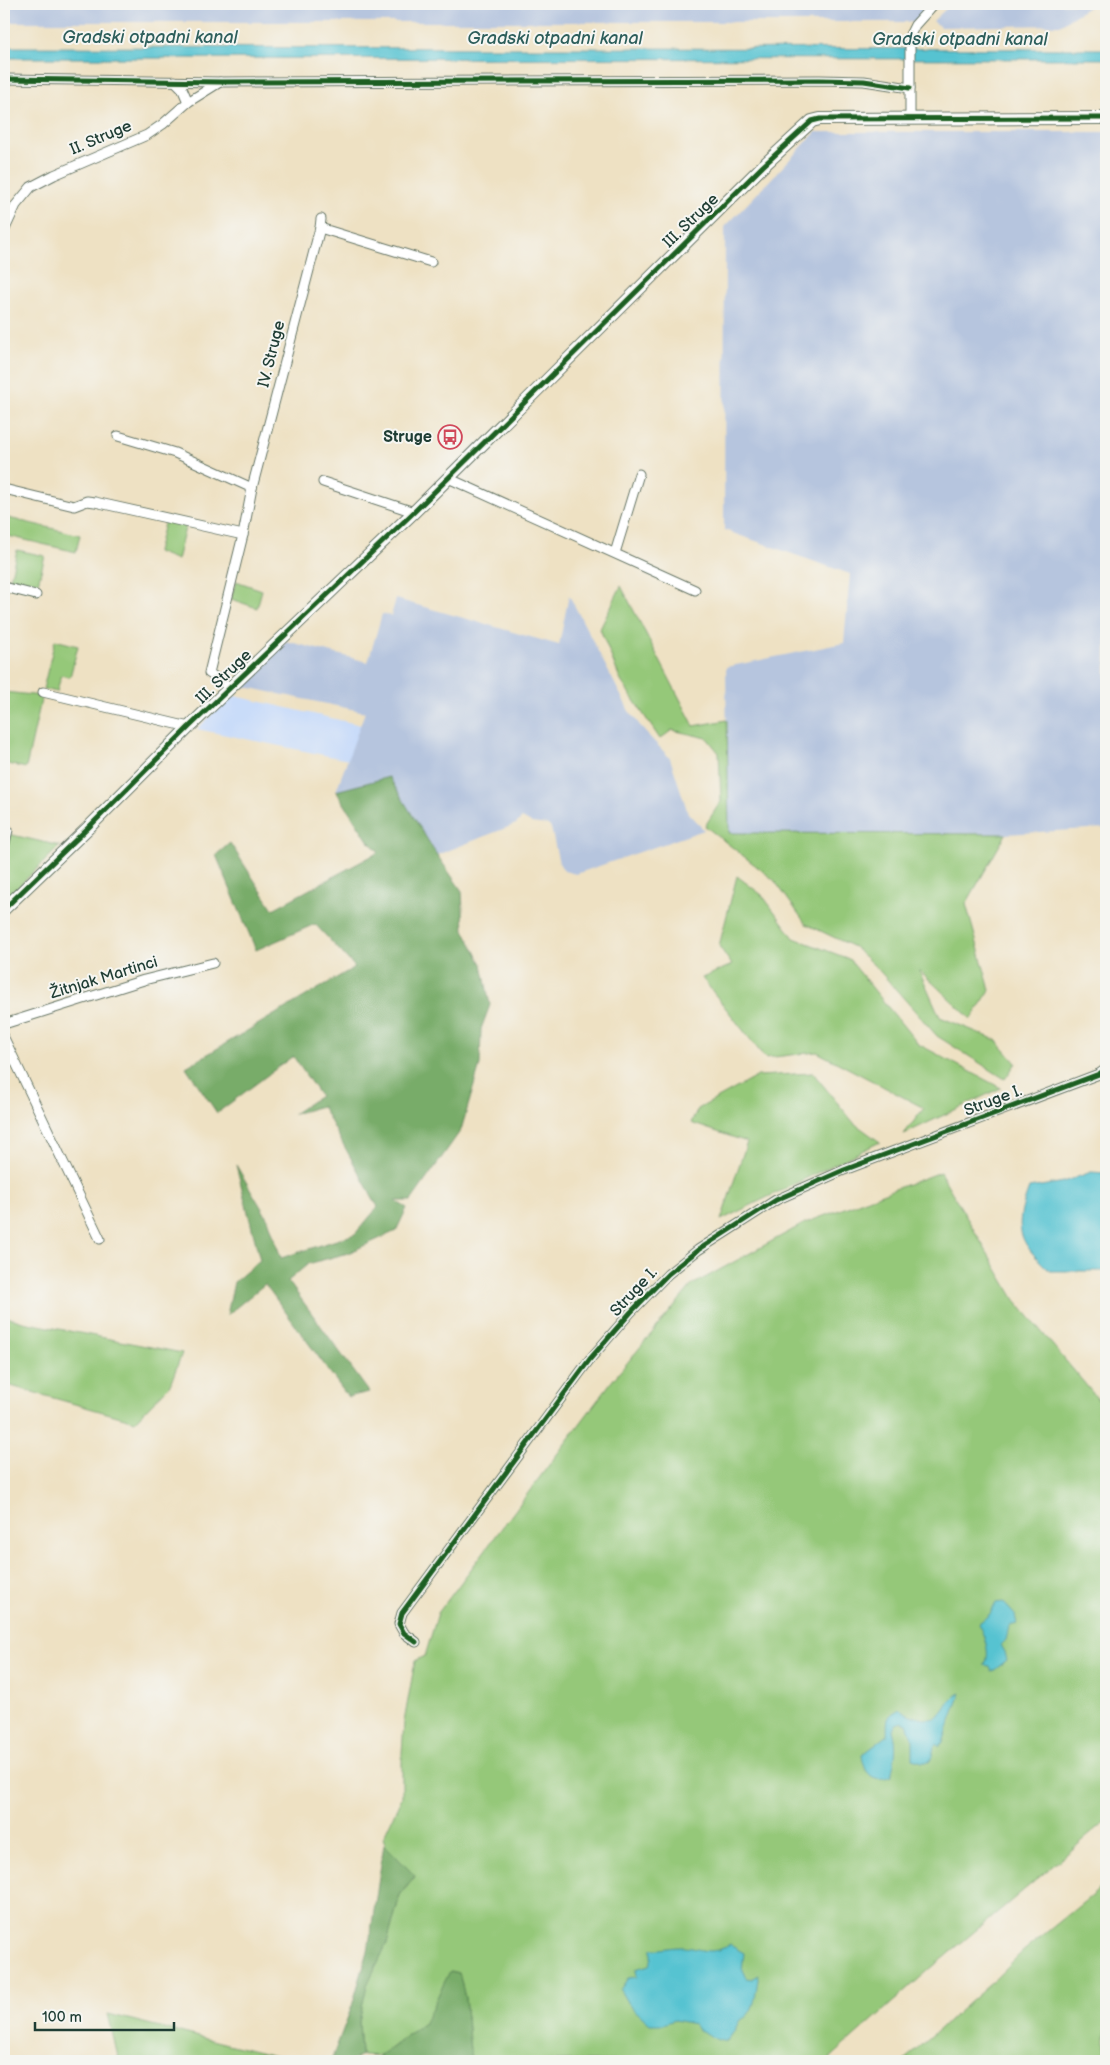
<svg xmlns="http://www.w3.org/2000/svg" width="1110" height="2065" font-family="'Balsamiq Sans',sans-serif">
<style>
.built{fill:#c9dcf9}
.industrial{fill:#b6c5de}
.green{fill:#95c879;stroke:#5a8256}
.forest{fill:#78ac69;stroke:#4c744e}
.water{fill:#57c3d1;stroke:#3b8082}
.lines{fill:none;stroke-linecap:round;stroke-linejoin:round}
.street-casing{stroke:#677666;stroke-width:11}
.secondary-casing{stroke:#677666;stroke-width:14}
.street{stroke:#fff;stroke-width:9}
.secondary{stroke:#fff;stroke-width:12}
.cycleway-casing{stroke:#f6f6f2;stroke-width:8}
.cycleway{stroke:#1b5e20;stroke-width:5}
.labels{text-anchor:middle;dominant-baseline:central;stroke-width:4;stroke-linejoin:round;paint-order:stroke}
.street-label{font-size:16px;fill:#1f3d34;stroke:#f6f6f2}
.poi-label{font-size:16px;font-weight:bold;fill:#1f3d34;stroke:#f6f6f2;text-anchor:end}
.water-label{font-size:18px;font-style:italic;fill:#2d5e5b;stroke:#f6f6f2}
</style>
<rect width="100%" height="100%" fill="#f6f6f2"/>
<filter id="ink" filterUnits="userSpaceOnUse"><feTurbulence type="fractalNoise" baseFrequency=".02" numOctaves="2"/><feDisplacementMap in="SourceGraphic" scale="10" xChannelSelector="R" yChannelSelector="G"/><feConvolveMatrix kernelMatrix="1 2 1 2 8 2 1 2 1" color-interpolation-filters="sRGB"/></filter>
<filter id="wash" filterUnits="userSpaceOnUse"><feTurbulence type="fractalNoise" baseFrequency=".0096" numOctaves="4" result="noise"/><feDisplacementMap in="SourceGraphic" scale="20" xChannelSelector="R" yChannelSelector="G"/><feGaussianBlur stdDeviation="1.12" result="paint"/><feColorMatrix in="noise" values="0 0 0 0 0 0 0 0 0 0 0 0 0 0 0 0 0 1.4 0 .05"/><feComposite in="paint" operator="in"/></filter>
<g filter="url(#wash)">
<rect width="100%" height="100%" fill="#eee1c3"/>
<!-- built -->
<path class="built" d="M231,695L361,725L348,760L197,729Z"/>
<!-- industrial -->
<g class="industrial">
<path d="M4,4H923L922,22H4Z"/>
<path d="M951,4H1093L1060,25L940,27L933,21Z"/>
<path d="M816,132H1106V828L1006,834L728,833L726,667L844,643L850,574L724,530L725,227Z"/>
<path d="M569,595L629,711L645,732L670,758L688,813L704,830L576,874L564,871L559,863L551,828L548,825L531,823L522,818L516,824L437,855L389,777L336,791L365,712L241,686L286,641L368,662L382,614L391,616L396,599L559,645Z"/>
</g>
<!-- green -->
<g class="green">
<path d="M4,517L80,535L76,552L4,535Z"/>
<path d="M165,519L186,524L177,560L157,552Z"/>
<path d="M17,550L45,556L36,591L9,584Z"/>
<path d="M236,581L262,590L257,608L231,599Z"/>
<path d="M621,586L694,726L727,720L729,833L1006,834L966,904L990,990L971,1019L919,970L940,1017L996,1040L1016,1063L1005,1079L937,1036L877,968L854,947L806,924L774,880L705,826L721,801L719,753L707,738L672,730L660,739L621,681L600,629Z"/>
<path d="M55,640L78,646L70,677L61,675L57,692L43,689Z"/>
<path d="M4,692L42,696L26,768L4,763Z"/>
<path d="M8,834L60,846L4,901V851Z"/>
<path d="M737,876L762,895L794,938L849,959L918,1044L1001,1088L904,1134L924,1108L817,1052L765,1058L702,978L732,965L719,946Z"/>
<path d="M813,1073L854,1123L880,1142L721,1220L747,1142L691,1123L698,1109L758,1076Z"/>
<path d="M940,1172L1015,1300L1106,1409V1821L930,1969L827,2061H471L465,1998L459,1973L451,1971L425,2022L380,2056L361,2055L359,2021L366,1985L387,1943L400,1895L415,1877C404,1865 387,1853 383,1838L402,1797V1753L404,1722L415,1661L425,1656L438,1613L612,1381L692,1285L805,1223Z"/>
<path d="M4,1316L23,1322L182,1353L170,1385L135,1421L4,1384Z"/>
<path d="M1106,1884V2061H903L990,1984L1021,1953Z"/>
<path d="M108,2014L295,2061H119Z"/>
</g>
<!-- forest -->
<g class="forest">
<path d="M389,777L437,855L462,891L464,930L482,964L490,1005L481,1029L480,1065L461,1130L411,1201H395L407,1208L396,1231L348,1253L308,1264L288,1281L369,1392L348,1397L265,1284L227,1315L234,1282L260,1260L236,1165L268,1219L281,1258L355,1234L378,1207L322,1106L293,1114L320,1096L293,1056L217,1113L186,1067L355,967L315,924L256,950L216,855L230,843L273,909L379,852L369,842L336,791Z"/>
<path d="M384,1844L415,1876L400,1895L387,1943L367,1985L359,2021L361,2055L352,2061H331L352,2006L368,1951Z"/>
<path d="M450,1971L459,1973L465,1998L471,2061H374L425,2022Z"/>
</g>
<!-- water -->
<g class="water">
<path d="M4,47L1106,49V59L4,58Z"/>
<path d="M1091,1172L1106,1173V1271H1050C1018,1241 1013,1230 1029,1188L1064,1182Z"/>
<path d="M1003,1602L1015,1615L1017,1624L1009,1626L1006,1640L1001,1645L1005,1652L1007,1660L992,1672L990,1666L984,1665C992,1656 984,1634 978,1624L990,1614L996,1603Z"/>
<path d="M961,1693L943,1742L939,1747L937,1744C932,1749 934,1756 929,1762H922L913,1759V1740L907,1724L902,1722L896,1724L893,1730C898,1746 895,1761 891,1776C872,1784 864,1772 862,1755L887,1736C888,1721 884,1717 900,1709C909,1716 930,1724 940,1715C949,1707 947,1699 961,1693Z"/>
<path d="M730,1945L744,1953L742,1970L746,1978L752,1979L759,1975C755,1990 757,2014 740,2020L728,2041C715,2043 709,2032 698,2030L694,2024L675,2020L663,2024H650L628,2004L620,1990L628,1978L637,1977L636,1969L649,1965L652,1958V1949C662,1950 670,1947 680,1947C702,1947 707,1957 730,1945Z"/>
</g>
</g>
<g filter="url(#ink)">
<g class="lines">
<!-- street casing -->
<g class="street-casing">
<g id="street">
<path d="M4,79L221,82L820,80L864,81L910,88"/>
<path d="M175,81L182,88L188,102"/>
<path d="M910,118V35L915,25L934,4"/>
<path d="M320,228L431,262"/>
<path d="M4,231L16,205L31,187L54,175L147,135L163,124L188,102L220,82"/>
<path d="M118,436L175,453L252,488"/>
<path d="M448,478L695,590"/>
<path d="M323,482L414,512"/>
<path d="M4,489L74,506L87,501L95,502L243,535"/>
<path d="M615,553L639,474"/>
<path d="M4,587L36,595"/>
<path d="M231,688L209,673L243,535L252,488L320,228L321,219"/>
<path d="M43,692L189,727"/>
<path d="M4,847L8,830"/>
<path d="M4,1024L144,980L213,963"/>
<path d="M4,1038L100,1239"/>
<path d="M416,1642L404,1633L399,1624L402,1613L590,1359L631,1312L668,1274L698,1250L776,1200L844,1170L1099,1074L1106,1069"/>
</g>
</g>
<!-- secondary casing -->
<g class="secondary-casing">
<path id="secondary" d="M4,909L89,827L189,727L414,512L763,166L812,121L820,119L1106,118"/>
</g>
<!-- street -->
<use href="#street" class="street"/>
<!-- secondary -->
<use href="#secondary" class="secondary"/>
<!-- cycleway casing -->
<g class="cycleway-casing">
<g id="cycleway">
<path d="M4,79L221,82L820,80L864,81L910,88"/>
<path d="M4,909L89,827L189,727L414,512L763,166L812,121L820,119L1106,118"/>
<path d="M416,1642L404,1633L399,1624L402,1613L590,1359L631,1312L668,1274L698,1250L776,1200L844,1170L1099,1074L1106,1069"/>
</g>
</g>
<!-- cycleway -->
<use href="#cycleway" class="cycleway"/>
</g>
</g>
<!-- icons -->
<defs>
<g id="bus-ring" transform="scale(1.25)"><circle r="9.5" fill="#f6f6f2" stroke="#d1495b" stroke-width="1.5"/><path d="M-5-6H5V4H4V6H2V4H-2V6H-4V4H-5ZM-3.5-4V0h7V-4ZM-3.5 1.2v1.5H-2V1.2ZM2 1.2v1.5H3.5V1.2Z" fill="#d1495b"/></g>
</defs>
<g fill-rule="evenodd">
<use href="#bus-ring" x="450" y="437"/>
</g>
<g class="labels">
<!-- street labels -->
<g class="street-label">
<text transform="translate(101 138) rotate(-23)">II. Struge</text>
<text transform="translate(691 221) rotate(-44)">III. Struge</text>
<text transform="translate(272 354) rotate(-76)">IV. Struge</text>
<text transform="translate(224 677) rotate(-44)">III. Struge</text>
<text transform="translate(104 978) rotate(-17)">Žitnjak Martinci</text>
<text transform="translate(993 1101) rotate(-21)">Struge I.</text>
<text transform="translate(634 1292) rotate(-47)">Struge I.</text>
</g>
<!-- poi labels -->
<g class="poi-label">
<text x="432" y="437">Struge</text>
</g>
<!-- water labels -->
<g class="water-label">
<text x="150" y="37">Gradski otpadni kanal</text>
<text x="555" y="38">Gradski otpadni kanal</text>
<text x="960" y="39">Gradski otpadni kanal</text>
</g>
</g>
<!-- margin -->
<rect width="1110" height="2065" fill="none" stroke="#f6f6f2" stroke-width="20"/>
<!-- scale -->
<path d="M35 2022v8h139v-8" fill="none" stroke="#1f3d34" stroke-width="2.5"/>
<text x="42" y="2022" font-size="15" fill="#1f3d34" stroke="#f6f6f2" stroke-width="4" paint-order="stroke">100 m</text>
</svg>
